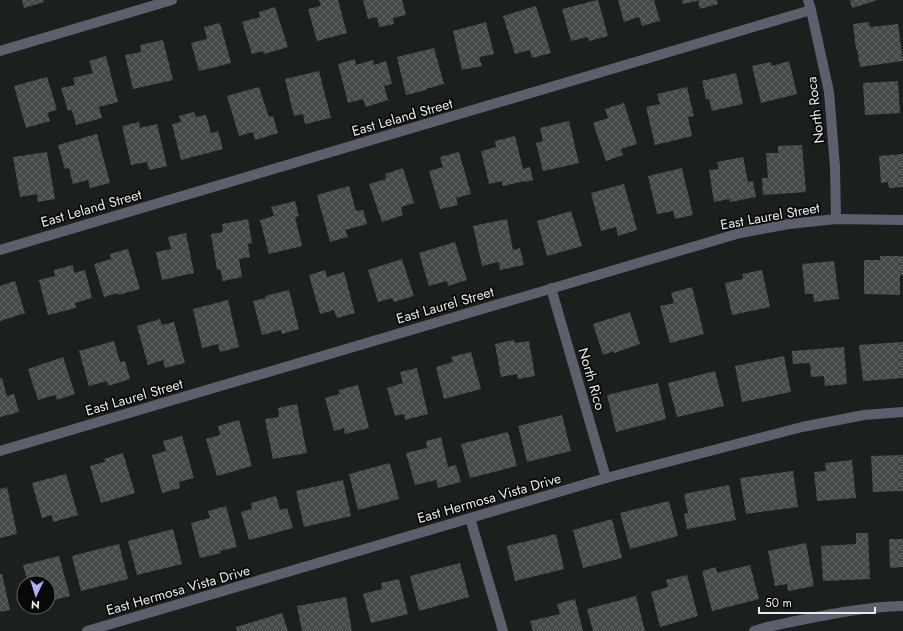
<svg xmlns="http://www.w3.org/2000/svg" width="903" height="631" font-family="Jost,sans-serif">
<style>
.building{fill:url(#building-cross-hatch)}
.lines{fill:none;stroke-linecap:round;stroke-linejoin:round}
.minor{stroke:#5e5f6d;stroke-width:10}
.labels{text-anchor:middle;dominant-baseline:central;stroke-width:3.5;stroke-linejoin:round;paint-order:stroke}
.street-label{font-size:14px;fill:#e8ebe9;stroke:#070908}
</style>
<defs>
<pattern id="building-cross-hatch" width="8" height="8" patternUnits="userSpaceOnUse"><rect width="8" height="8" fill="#444a47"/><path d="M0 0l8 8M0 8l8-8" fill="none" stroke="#5f6462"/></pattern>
</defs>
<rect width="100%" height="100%" fill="#1b201d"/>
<!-- building -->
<g class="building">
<path d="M22,0H44V2L24,8Z"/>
<path d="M319,0H338L347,33L317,41L308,9L321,6Z"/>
<path d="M363,0H402L406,15L393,18L394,24L379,27L377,17L368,19Z"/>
<path d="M597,0H598L608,36L589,41L588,37L571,41L562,9Z"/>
<path d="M618,0H654L660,21L642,26L639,17L624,22Z"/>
<path d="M682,0H697V1L683,4Z"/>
<path d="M698,0H717L718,4L700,9Z"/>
<path d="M850,0H878L852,8Z"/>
<path d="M536,6L551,53L532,58L530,50L515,54L503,16Z"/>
<path d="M275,7L288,47L264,54L263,51L252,54L242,22L260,17L259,12Z"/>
<path d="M486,22L494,54L479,57L482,66L462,70L453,31Z"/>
<path d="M869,22L870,27L898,24L903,61L860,67L857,49H856L853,24Z"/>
<path d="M220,23L231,63L199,71L191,43L207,39L204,27Z"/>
<path d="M163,40L173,80L133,89L125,55L141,52L140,45Z"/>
<path d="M434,48L444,84L426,89V90L406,95L397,57Z"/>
<path d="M106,56L118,102L99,107L102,118L76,125L72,110L68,111L61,88L75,85L73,78L93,73L89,61Z"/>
<path d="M355,59L356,65L373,60L374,65L386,61L392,84L384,86L388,100L366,107L363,99L348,103L338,64Z"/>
<path d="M789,61L797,94L761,103L752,66L771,62L772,66Z"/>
<path d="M319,71L331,118L305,124L303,114L294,116L285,79Z"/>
<path d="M736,73L743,104L712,111L709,99H706L702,81Z"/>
<path d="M47,77L57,110L47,113L50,121L26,128L14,86Z"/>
<path d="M898,81L900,113L865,115L863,83Z"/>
<path d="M259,87L269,117L273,116L278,133L255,140L253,132L239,136L227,96Z"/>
<path d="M687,87L694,116L688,117L692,136L655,145L646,107L660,104L657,94Z"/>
<path d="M624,103L637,144L621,149L623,155L606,161L593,123L608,118L605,109Z"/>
<path d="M194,112L196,117L206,115L211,133L218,131L223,149L181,160L172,124L181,122L179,116Z"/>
<path d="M569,121L579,163L543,171L536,143L543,141L540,128Z"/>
<path d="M139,122L140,128L157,124L167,166L149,170L147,162L131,165L122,126Z"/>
<path d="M97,134L110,183L90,188L88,180L73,184L69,168L65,169L58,145Z"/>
<path d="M515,136L523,169L530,167L533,180L526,182L525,181L503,186L502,181L489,184L481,151L496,147L495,141Z"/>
<path d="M802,145L806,192L763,195L762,178H768L766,153H778V146Z"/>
<path d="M47,152L55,199L38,202L37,194L20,197L13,157Z"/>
<path d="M459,152L471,194L456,198L458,205L440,209L429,171L443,167L440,157Z"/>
<path d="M903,154V187L889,188L888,182L881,183L879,156Z"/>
<path d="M743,157L748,182L753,181L756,197L730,202L729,199L714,202L709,170L719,169L717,162Z"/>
<path d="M403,168L414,203L401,207L403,215L382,222L369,184L386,179L385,174Z"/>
<path d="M682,168L693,215L675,219L673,211L657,214L648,176Z"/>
<path d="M624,184L637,230L618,236L616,227L601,231L591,193Z"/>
<path d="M349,186L356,211L363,210L367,224L345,230L348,237L330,242L317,195Z"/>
<path d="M295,201L299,216L295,217L302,246L269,254L260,220L274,216L271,207Z"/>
<path d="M571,211L582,246L547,256L537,221Z"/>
<path d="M248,219L252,243L248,244L250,257L239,259L242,277L223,281L220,269L217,270L211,234L223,232L222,224Z"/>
<path d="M507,219L513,250L520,248L524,265L500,270L499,262L482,266L473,226Z"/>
<path d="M186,233L194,273L162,280L156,252L171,249L168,237Z"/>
<path d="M455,242L467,280L448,286L447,281L429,286L419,253Z"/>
<path d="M128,249L140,289L118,295V293L104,297L94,264L111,259L110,254Z"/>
<path d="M880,256H903V275H900V295L864,294V260H880Z"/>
<path d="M402,259L414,296L394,302L392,298L378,302L368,270Z"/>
<path d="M834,261L839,299L814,302L813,294H805L802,264Z"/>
<path d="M73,265L74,273L85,270L92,298L75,303L76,308L48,315L39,280L55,276L54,270Z"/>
<path d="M325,270L327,277L344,272L355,313L337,318L334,310L320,314L309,275Z"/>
<path d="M762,270L770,307L732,315L725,283L743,279L742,274Z"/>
<path d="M15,281L25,313L0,321V286Z"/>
<path d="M692,287L704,334L670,343L660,306L674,303L671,293Z"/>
<path d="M289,290L299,329L282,334L281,330L262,335L253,301L266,298L265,296Z"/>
<path d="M228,300L239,347L220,352L218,344L202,348L193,309Z"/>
<path d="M630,312L640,344L614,353V351L603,355L593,324Z"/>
<path d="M160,319L162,325L174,322L185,363L165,368L163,360L148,365L137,326Z"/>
<path d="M514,340L515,343L529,341L535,376L518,379L517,374L501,377L495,344Z"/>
<path d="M114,341L120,362L125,361L130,379L108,386L107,381L89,386L79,351Z"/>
<path d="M903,342V378L863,381L859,345Z"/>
<path d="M844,347L847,384L825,386L824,376L811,377L810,363L793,364L792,351Z"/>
<path d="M471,352L481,389L444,399L436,367L453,362L451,357Z"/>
<path d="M784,356L791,392L742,402L735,366Z"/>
<path d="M63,357L75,394L57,400L55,395L38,400L28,369Z"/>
<path d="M417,368L428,414L405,420L404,414L395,416L387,388L403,383L400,372Z"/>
<path d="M715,371L724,406L677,417L668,383Z"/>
<path d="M0,378H2L7,396L14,394L19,412L0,417Z"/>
<path d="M658,383L666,419L616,432L607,395Z"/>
<path d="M358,385L369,428L345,434L344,428L334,431L325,398L340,394L338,390Z"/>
<path d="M297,404L307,453L273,459L265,419L279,417L278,408Z"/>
<path d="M562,415L571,451L527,462L518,426Z"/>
<path d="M239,420L252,466L217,476L206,439L220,435L218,426Z"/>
<path d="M508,432L517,466L470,478L461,444Z"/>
<path d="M182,436L194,478L179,482L180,488L162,493L152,455L166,451L163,441Z"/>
<path d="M441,437L448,467L456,465L461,482L438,488L436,480L415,485L406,453L427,448L426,441Z"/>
<path d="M123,453L135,493L101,503L90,466L105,462L104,459Z"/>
<path d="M903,455V491L873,492L871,456Z"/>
<path d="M852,460L856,498L817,501L814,472L826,471L825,463Z"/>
<path d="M390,463L399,499L358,510L349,474Z"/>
<path d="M793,471L798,507L746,514L740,478Z"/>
<path d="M66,474L78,515L53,522L52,515L42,518L32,483Z"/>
<path d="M343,480L351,516L304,527L296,491Z"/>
<path d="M729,485L736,520L687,529L684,514L688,513L684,494Z"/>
<path d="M7,487L17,534L0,538V489Z"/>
<path d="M276,496L280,510L287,508L293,528L249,540L241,512L252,509L251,503Z"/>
<path d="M669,501L678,536L630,549L620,513Z"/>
<path d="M226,506L237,547L220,551L221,553L200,558L191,523L210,518L208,511Z"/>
<path d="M612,519L622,558L583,568L573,530Z"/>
<path d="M173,529L182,564L137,575L128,541Z"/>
<path d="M856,533H868L870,579L823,581L821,546L856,544Z"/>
<path d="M556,534L564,569L515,581L507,546Z"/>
<path d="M889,539H903V567L890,568Z"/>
<path d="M806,543L814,586L788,591L787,584L775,586L768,551Z"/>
<path d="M119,544L128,579L81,591L72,556Z"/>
<path d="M59,556L70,596L54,600L52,590L48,591V583H28L23,565Z"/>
<path d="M460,563L469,597L419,611L410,576Z"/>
<path d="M750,565L759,599L712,611L702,571L716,567L717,573Z"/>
<path d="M0,574H2L10,610L0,612Z"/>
<path d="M687,575L698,616L660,627L651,592L668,587L666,580Z"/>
<path d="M399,579L408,614L371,623L363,594L382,589L381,583Z"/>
<path d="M636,596L645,631H593L587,609Z"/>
<path d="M346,597L352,631H302L297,606Z"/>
<path d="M575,599L583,631H533L530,621L560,614L557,604Z"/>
<path d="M282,613L288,631H237L236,627Z"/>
</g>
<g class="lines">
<!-- minor -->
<g class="minor">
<path d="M808,0L811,10L829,92L835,167L836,219"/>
<path d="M0,51L172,0"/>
<path d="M0,250L811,10"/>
<path d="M551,288L606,478"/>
<path d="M0,451L740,233L789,224L836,219L903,220"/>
<path d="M470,518L503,631"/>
<path d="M87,631L606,478L802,427L864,415L903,412"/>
<path d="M754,631L767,627C811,618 858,607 903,606"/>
</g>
</g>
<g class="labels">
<!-- street labels -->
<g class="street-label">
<text transform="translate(815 110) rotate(-97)">North Roca</text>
<text transform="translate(402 117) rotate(-16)">East Leland Street</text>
<text transform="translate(91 208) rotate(-16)">East Leland Street</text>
<text transform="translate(770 216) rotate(-10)">East Laurel Street</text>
<text transform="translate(445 305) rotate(-16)">East Laurel Street</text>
<text transform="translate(592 379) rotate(74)">North Rico</text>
<text transform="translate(134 397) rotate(-16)">East Laurel Street</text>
<text transform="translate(489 498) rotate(-16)">East Hermosa Vista Drive</text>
<text transform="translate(178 590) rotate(-16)">East Hermosa Vista Drive</text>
</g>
</g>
<!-- north arrow -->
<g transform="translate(36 595) rotate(184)"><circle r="19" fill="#070908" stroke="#616362"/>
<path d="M0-3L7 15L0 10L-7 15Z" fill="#adaffb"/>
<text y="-6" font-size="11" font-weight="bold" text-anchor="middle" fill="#e8ebe9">N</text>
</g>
<!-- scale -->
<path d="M759 607v6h116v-6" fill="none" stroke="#e8ebe9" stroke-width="2"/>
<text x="765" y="607" font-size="12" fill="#e8ebe9" stroke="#070908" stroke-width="3" paint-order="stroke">50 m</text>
</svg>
